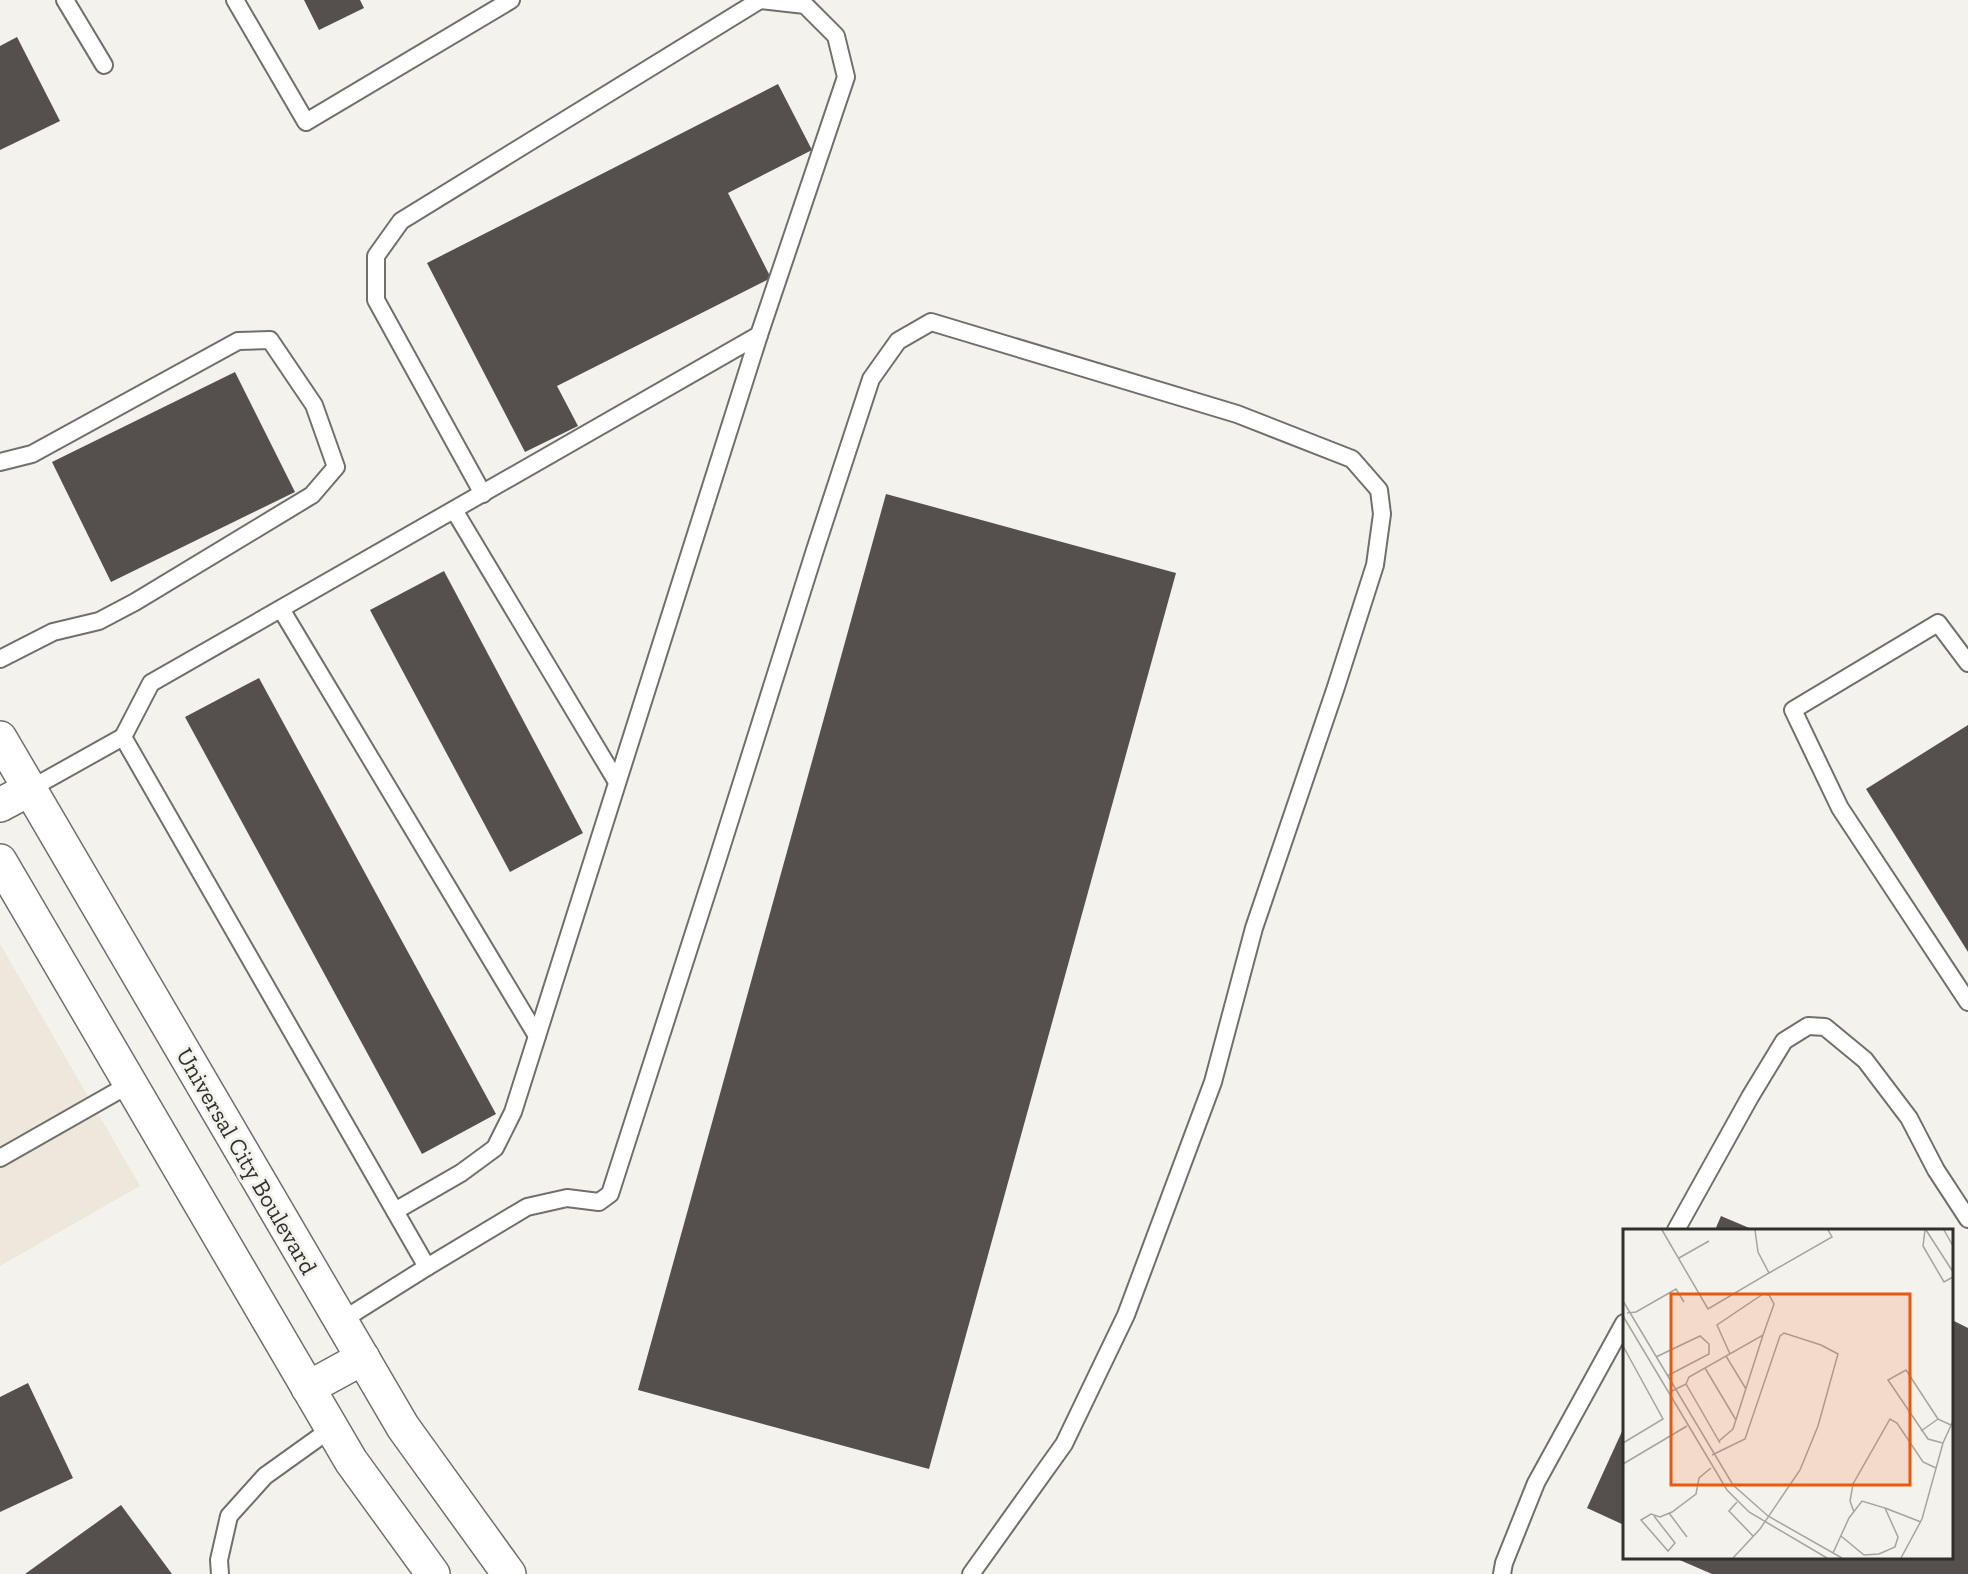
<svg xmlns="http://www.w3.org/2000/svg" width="1968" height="1574" font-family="'Zilla Slab',serif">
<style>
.built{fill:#ede8db}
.building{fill:#554f4e}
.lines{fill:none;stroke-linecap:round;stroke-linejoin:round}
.service-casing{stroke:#716f6a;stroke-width:20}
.minor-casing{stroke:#716f6a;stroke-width:36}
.tertiary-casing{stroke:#716f6a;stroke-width:36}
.service{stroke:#fff;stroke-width:16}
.minor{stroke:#fff;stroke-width:33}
.tertiary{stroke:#fff;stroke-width:33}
.labels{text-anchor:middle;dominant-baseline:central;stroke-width:6;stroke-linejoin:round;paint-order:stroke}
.street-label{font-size:24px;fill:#30302d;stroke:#f4f2ec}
.inset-road{fill:none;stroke:#a6a4a0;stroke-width:1.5}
.view{fill:#e8590c;fill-opacity:0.15;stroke:#e8590c;stroke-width:3}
.inset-edge{fill:none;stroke:#30302d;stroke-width:3}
</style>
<rect width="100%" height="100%" fill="#f4f2ec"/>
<!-- built -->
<path class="built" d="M0,944L140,1186L0,1266Z"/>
<!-- building -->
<g class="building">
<path d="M304,0H360L364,8L319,30Z"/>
<path d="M17,37L60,121L0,150V46Z"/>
<path d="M778,84L812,150L728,193L771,278L557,386L578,426L525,452L427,263Z"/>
<path d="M235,372L295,492L111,582L52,462Z"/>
<path d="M886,494L1176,573L929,1469L638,1390Z"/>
<path d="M444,571L583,833L510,872L370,610Z"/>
<path d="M259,678L496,1114L422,1154L185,717Z"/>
<path d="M1968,725V952L1866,789Z"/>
<path d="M1721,1216L1754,1230H1715Z"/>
<path d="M1952,1320L1968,1328V1574H1712L1675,1558H1952Z"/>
<path d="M28,1383L73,1478L0,1512V1397Z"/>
<path d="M1624,1427V1525L1587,1508Z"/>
<path d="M121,1505L172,1574H25Z"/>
</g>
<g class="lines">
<!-- service casing -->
<g class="service-casing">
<g id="service">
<path d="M65,0L104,65"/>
<path d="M235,0L306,122L511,0"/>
<path d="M759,335L846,77L836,36L805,5L760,0"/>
<path d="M0,462L32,454L238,341L270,340L314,405L336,467L312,495L135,602L99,621L53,632L0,659"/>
<path d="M483,494L376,300V256L401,221L760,0"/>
<path d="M454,510L617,782"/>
<path d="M281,609L537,1036"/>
<path d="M1968,663L1938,623L1793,710L1840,808L1968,1002"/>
<path d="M123,737L151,683L759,335L513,1112L495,1148L461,1173L395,1211"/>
<path d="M30,789L123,737L427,1267"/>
<path d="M0,1158L130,1084"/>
<path d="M1676,1230L1750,1097L1784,1041L1808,1026L1825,1027L1865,1060L1909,1118L1936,1170L1968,1219"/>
<path d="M341,1321L427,1267L527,1207L567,1198L599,1202L610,1194L717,861L815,550L871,379L898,341L931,322L1237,414L1352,459L1379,490L1382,514L1375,565L1335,690L1254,928L1213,1082L1126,1315L1064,1444L971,1574"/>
<path d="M220,1574L219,1560L229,1516L265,1476L332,1428"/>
<path d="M1502,1574L1504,1563L1536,1483L1624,1323"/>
</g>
</g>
<!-- minor casing -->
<g class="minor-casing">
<g id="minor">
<path d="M0,805L30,789"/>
<path d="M308,1388L363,1358"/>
</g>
</g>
<!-- tertiary casing -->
<g class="tertiary-casing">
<g id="tertiary">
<path d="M0,738L403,1427L509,1574"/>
<path d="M0,861L351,1461L433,1574"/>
</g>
</g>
<!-- service -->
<use href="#service" class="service"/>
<!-- minor -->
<use href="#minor" class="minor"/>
<!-- tertiary -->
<use href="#tertiary" class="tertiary"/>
</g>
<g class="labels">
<!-- street labels -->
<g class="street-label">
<text transform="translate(247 1161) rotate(60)">Universal City Boulevard</text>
</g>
</g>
<!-- overview -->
<g transform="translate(1623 1229)">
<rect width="330" height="330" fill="#f4f2ec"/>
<path class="inset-road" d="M39,1L85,80L146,44L135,23L132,1M302,1L300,17L321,53L330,48M303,1L330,43M321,1L330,17M56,29L86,12M146,44L209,8L205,1M0,72L110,256L145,287L219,329M4,84L13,83L53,60L61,73M0,87L104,261L126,283L204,329M0,117L40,190L0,214M107,125L94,96L140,65L146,66L151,75L140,106M103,127L123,160M33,128L77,107L86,115V125L44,147M82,139L113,191M63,155L66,148L140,106L110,200L96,212M49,162L63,155L97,214M315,190L283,141L265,151L305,210L320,214M298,202L315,190L328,196M89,226L122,210L157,107L161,104L198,116L215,125L195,197L177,241L137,300L110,329M0,235L64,197M114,273L106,282L130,307M262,279L298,293M231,283L227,272L230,255L267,190L274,194L300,233L313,239M46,284L64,308M31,287L52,314L45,322L18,291L28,285L37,288L49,283L73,265L76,249L88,239M210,324L226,289L239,272L262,279L275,308L272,318L256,325L241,326L218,307M278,329L299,290L320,214L330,192"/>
<path class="view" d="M48,65H287V256H48Z"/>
<rect width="330" height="330" class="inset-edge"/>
</g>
</svg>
